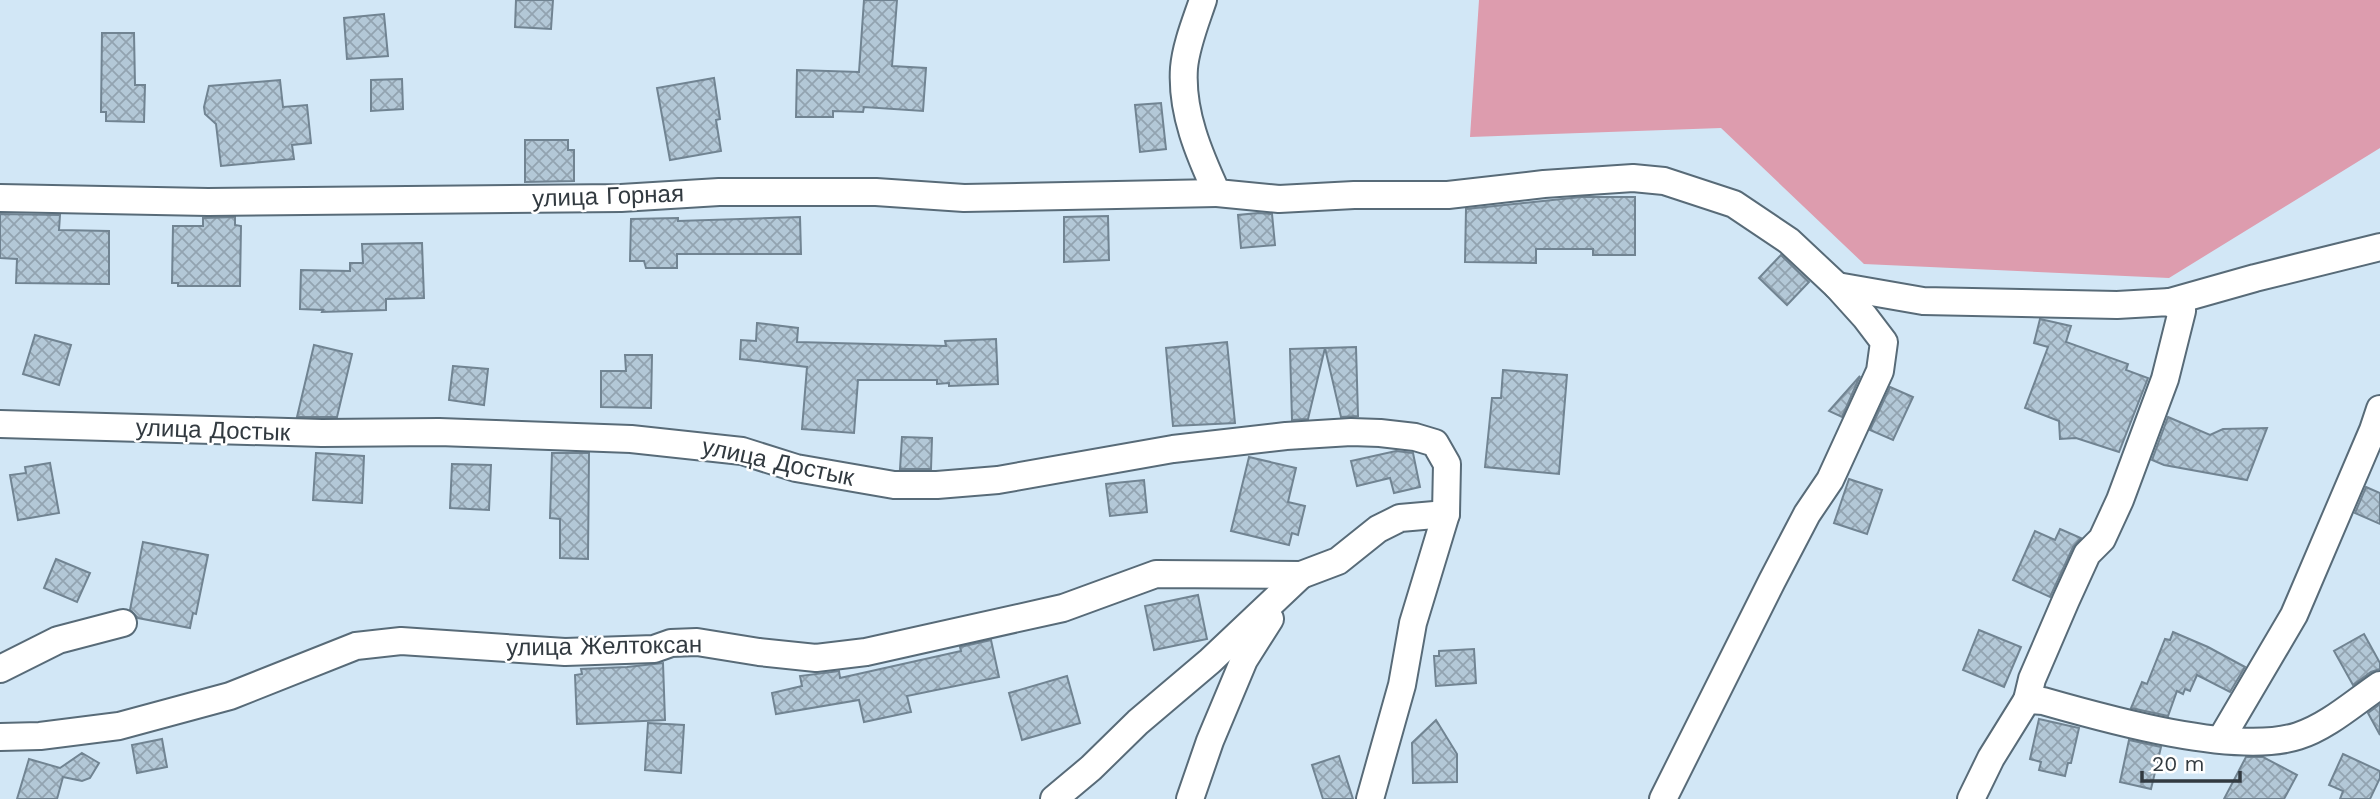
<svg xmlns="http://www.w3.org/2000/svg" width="2380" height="799" font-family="'Work Sans',sans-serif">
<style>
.green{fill:#dd9cae}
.building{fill:url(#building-cross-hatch);stroke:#718492;stroke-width:2}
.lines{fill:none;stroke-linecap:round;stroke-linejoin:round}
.minor-casing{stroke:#586b78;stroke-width:30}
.minor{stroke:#fff;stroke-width:26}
.labels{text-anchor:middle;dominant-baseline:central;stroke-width:5;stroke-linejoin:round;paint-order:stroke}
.street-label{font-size:24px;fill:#323a40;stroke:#fff}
</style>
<defs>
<pattern id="building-cross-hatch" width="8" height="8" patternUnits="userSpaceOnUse" patternTransform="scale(1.75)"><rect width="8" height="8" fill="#b3c8d7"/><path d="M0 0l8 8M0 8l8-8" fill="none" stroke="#92a3b0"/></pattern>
</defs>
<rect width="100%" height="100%" fill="#d2e7f6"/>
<!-- green -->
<path class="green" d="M1479,0H2380V148L2169,278L1864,264L1721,128L1470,137Z"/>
<!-- building -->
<g class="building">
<path d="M516,0H553L551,29L515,27Z"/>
<path d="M864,0H897L892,66L926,68L923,111L864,107L863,112L833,111V117H796L797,70L859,72Z"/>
<path d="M384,14L388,56L347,59L344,18Z"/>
<path d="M102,33H134L135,85H145L144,122L106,121V112H101Z"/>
<path d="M714,78L720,119L716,120L721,151L670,160L657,88Z"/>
<path d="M402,79L403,109L371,111V80Z"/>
<path d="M280,80L283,107L307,105L311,143L292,145L294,159L221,166L216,124L205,114L204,107L209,86Z"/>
<path d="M1161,103L1166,149L1140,152L1135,105Z"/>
<path d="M525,140H568V150H574V181L525,182Z"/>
<path d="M1581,197H1635V255H1593V249H1536V263L1465,262L1466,209Z"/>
<path d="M1258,213L1272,214L1275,245L1241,248L1238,215Z"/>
<path d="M0,214L60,215L59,230L109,231V284L16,283L17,259L0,258Z"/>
<path d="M1108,216L1109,260L1064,262V217Z"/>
<path d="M235,217V225L241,226L240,286H178V283H172L173,226H203V218Z"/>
<path d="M800,217L801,254H677V268H646L644,261H630L631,219L678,218V221Z"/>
<path d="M422,243L424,298L386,299V310L322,312L323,310L300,309L301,270L350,271V263H363L362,244Z"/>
<path d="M1781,255L1809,282L1787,305L1759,278Z"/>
<path d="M2040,319L2071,326L2066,342L2128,364L2126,370L2148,378L2119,452L2076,438L2060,439L2059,421L2025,408L2048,347L2034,343Z"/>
<path d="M757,323L798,328L797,342L946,346L945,341L996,339L998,384L949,386V383L937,384V380H858L854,433L802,429L807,367L740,359L741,340L756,341Z"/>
<path d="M35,335L71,345L59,385L23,374Z"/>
<path d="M1227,342L1235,423L1173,426L1166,348Z"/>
<path d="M314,345L352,354L337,417H297Z"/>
<path d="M1356,347L1358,416L1341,417L1325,348L1308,419L1292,420L1290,349Z"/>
<path d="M625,355H652L651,408L601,407V371H626Z"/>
<path d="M453,366L488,369L484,405L449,400Z"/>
<path d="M1503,370L1567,375L1559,474L1485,467L1492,398H1501Z"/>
<path d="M1860,376L1842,417L1829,411Z"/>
<path d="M1890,387L1913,397L1893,440L1870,430Z"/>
<path d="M2168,417L2210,435L2223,429L2267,428L2247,480L2164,465L2152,460Z"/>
<path d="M902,437L932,438L931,469H900Z"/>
<path d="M1396,451L1413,453L1420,487L1394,493L1390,478L1357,486L1351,461Z"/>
<path d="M316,453L364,456L362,503L313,500Z"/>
<path d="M552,453H589L588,559L560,558V519L550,518Z"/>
<path d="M1249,457L1296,468L1288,502L1305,506L1298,535L1292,533L1289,545L1231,531Z"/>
<path d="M50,463L59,513L18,520L10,475L26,473L25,467Z"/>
<path d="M452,464L491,465L489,510L450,508Z"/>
<path d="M1849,479L1882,490L1867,534L1834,523Z"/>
<path d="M1144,480L1147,512L1110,516L1106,484Z"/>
<path d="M2366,487L2380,493V524L2355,513Z"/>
<path d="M2060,529L2081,538L2073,547L2050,597L2013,580L2035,531L2055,540Z"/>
<path d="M143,542L208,555L196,614L193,613L190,628L138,618L130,610Z"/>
<path d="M56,559L90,573L77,602L44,588Z"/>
<path d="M1198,595L1207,639L1154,650L1145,606Z"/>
<path d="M1979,630L2021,647L2004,687L1963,670Z"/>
<path d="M2173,632L2208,647L2245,667L2230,692L2197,675L2190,691L2185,689L2183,694L2177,691L2168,716L2131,708L2142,682L2147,684L2165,639L2170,640Z"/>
<path d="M2364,634L2380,663V669L2371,672L2353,685L2334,651Z"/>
<path d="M991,640L999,677L907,696L911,712L864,722L859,700L776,714L772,693L802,686L800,676L839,671L840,678L961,651L960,647Z"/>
<path d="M1474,649L1476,683L1436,686L1434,656H1439V651Z"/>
<path d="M663,663L665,720L577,724L575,675L582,674L581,669L627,667Z"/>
<path d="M1067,676L1080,723L1022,740L1009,693Z"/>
<path d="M2380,704V735L2368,713Z"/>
<path d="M2039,719L2079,728L2071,763H2068L2065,776L2039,770L2041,762L2030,759Z"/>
<path d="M1436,720L1457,754V782L1413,783L1412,743Z"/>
<path d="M648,723L684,725L681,773L645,770Z"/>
<path d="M162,739L167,767L137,773L132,745Z"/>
<path d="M2129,740L2161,747L2151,789L2120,782Z"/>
<path d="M82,753L99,763L90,778L82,781L63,777L57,799H17L29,759L60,768Z"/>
<path d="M2343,754L2380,771V778L2370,799H2340L2343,791L2329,785Z"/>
<path d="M1339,756L1353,799H1323L1312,765Z"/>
<path d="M2246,757H2263L2297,775L2284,799H2224Z"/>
</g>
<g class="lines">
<!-- minor casing -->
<g class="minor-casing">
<g id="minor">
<path d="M1203,0C1196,21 1186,45 1184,68C1181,112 1199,154 1217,193L1279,199L1354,195H1448L1544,184L1633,178L1664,181L1734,204L1789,241L1837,286L1865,317L1884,342L1880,371L1830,480L1807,514L1772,581L1663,799"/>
<path d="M0,198L208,202L621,198L719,192H876L964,198L1217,193"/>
<path d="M1837,286L1923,301L2117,305L2170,302L2182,311L2165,379L2120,500L2102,539L2087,554L2066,600L2032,679L2027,700"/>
<path d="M2170,302L2255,278L2380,247"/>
<path d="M0,424L322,433L439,432L631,439L742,451L796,468L894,485H937L998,480L1173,449L1286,436L1351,432L1380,433L1415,437L1435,443L1447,464L1446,514L1413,623L1402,685L1370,799"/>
<path d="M0,669L58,640L123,623"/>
<path d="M0,737L40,736L119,726L230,696L356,646L401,641L565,652L654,649L671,643L697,642L759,652L816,658L866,652L1063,608L1156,574L1301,575L1338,561L1378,529L1400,518L1446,514"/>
<path d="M2221,739L2294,615L2373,430L2380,409"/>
<path d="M1054,799L1091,768L1138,722L1210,661L1301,575"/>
<path d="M1190,799L1210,741L1244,660L1270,619"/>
<path d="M1971,799L1991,758L2027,700L2043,701C2106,719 2236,756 2298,736C2327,727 2355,702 2380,685"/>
</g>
</g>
<!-- minor -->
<use href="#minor" class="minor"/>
</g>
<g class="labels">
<!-- street labels -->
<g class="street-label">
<text transform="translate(608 196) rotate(-2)">улица Горная</text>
<text transform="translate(213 430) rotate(2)">улица Достык</text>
<text transform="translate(778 462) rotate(12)">улица Достык</text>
<text transform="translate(604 646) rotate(-1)">улица Желтоксан</text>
</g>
</g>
<!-- scale -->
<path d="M2142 771v10h98v-10" fill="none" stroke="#323a40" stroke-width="3.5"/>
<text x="2152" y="771" font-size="21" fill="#323a40" stroke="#ffffff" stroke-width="5" paint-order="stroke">20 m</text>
</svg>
